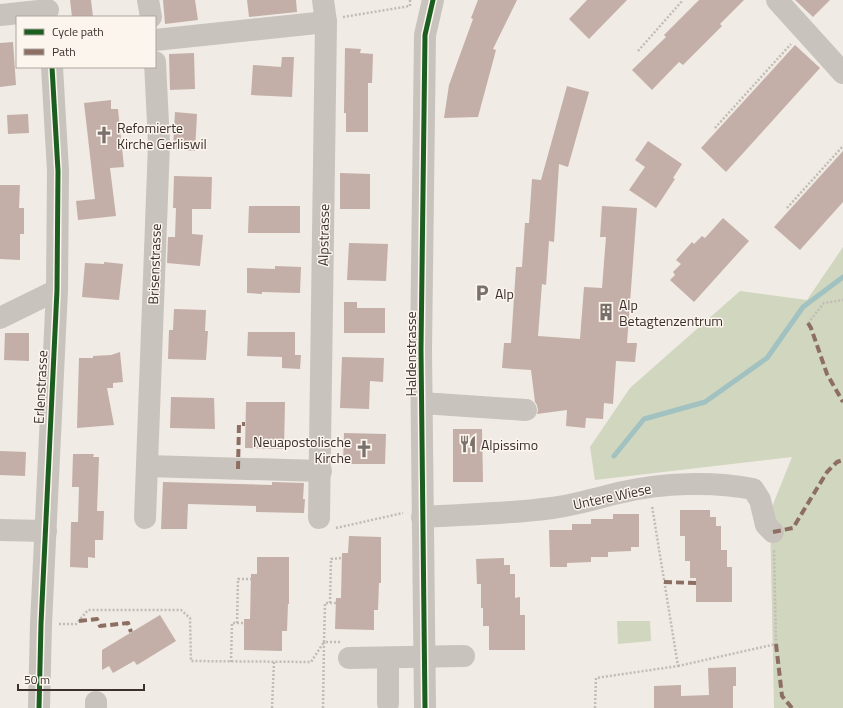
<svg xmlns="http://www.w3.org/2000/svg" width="843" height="708" font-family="'Titillium Web',sans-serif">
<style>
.green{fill:#d1d6bf}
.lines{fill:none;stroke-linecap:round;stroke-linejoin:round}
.stream{stroke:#a1c2c1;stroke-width:5}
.building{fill:#c3afa7}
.path{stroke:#c2bbb6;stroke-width:2.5;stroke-dasharray:2 2;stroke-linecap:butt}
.minor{stroke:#c9c3be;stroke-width:22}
.quiet{stroke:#8d6e63;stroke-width:4;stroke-dasharray:8 4;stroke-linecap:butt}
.cycleway-casing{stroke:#fbf5ee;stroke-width:8}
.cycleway{stroke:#1b5e20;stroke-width:5}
.labels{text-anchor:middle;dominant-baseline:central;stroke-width:3;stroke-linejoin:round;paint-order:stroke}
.poi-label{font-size:14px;fill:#3b302b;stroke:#fbf5ee;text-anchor:start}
.street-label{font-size:14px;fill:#3b302b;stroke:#fbf5ee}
</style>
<rect width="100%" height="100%" fill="#f0ebe5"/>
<!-- green -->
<g class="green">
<path d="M843,247V708H774L770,512L792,457L595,480L590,447L630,388L740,291L807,300Z"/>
<path d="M617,621H650L651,641L618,644Z"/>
</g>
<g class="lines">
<!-- stream -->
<path class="stream" d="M614,456L644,419L705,402L767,358L803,307L843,277"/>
</g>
<!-- building -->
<g class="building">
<path d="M70,0H91L93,17H72Z"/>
<path d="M163,0H195L198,20L165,24Z"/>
<path d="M247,0H296L297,12L249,17Z"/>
<path d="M478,0H517L493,49L496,50L478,117L444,118L449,85L473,19L471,18Z"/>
<path d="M587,0H627L589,39L569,19Z"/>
<path d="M699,0H744L720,24L722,26L683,65L679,62L652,90L632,70L666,37L664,35Z"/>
<path d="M795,0H830L813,17Z"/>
<path d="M13,42L16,85L0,87V43Z"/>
<path d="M795,45L820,68L726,172L701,148Z"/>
<path d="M345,48L361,49L360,53L373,54L372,83H368V132H346V113H344Z"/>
<path d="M194,53L195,89L170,90L169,54Z"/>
<path d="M282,57H294L292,97L251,95L253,65L281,67Z"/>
<path d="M567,86L589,92L568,167L559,164L554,242L549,241L546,285L542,284L538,336L580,339L584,287L602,288L606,237H600L602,206L637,208L627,343H637L635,362L616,361L613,404L604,403L603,419L586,418L585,428L566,426L567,410L537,414L538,410L537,405L535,402L531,370L502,368L504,343H511L516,267H522L525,223H529L532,179L541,180Z"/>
<path d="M111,100V109H118L124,167L110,168L116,216L78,220L76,201L95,199L84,103Z"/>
<path d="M175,112L197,114L195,151L173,149Z"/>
<path d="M28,114L29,133L8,134L7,115Z"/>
<path d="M648,141L682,164L673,178L675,179L656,208L629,190L645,167L635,160Z"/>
<path d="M843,151V202L800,250L774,227Z"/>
<path d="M340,173L370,174V209H340Z"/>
<path d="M174,176L212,177L211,209H192V234L203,235L200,266L167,263L168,237H175L176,208H173Z"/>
<path d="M0,185H20L19,208H24V234H20V260L0,259Z"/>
<path d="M249,206H300V233H248Z"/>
<path d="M723,218L749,241L694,302L670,280L675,275L673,272L681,264L676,260L692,242L694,244L702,236L705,238Z"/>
<path d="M349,243L388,244L386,281L347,280Z"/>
<path d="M104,262L123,264L119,300L82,297L85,263L104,264Z"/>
<path d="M275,266L301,267L300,293L262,292V294L247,293V268L275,269Z"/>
<path d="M344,302H357V308H385V333H344Z"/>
<path d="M174,309L206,310L205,331H208L206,360L168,359L169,330H173Z"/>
<path d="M248,332H295V355H301L300,369L282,368V357L247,356Z"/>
<path d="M5,333H29V361L4,360Z"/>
<path d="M120,352L123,382L113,383V388H107L114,425L77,428L79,358H93V356L111,355Z"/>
<path d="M342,357L384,358L383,382L370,381L369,409L340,408Z"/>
<path d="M171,397L214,398L215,429L170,428Z"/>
<path d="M246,402H285L284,449L245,448Z"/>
<path d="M453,429H482L483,482H453Z"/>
<path d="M344,433L386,434L385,464H343Z"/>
<path d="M0,451L26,452L25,476L0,475Z"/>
<path d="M73,454H94L93,457H99L97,511H104L103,540H95V558L88,557V568L70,567L71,522H78L79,487H72Z"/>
<path d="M163,482L272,485V482L304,483L303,499H305L304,513L256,512V506L188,504L187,529H161Z"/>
<path d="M680,510H710V517H716V526H721V550H727V567H732V602H696V578H690V561H685V536H680Z"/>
<path d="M613,514H639V547H631V551L608,552V557H591V562L567,563V567H550L549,530H572V524H591V519H613Z"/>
<path d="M349,536L381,537V583H379L378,610H374V630L335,629L336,598H341L342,553H348Z"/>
<path d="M257,557H289V604H288L287,631H282V651L244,650V619H250L251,574H257Z"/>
<path d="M504,558V565H510V574H515V598L520,597V615H525V650H489V626H483V608H481V584H477L476,559Z"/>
<path d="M160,615L176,641L137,665L134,661L113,673L109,666L102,670V650Z"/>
<path d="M736,667V686H733V708H654V686L681,685V696L709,695L708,668Z"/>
</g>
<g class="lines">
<!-- path -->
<g class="path">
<path d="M343,17L410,6V0"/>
<path d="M638,51L683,0"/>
<path d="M715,128L791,44"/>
<path d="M787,208L843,146"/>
<path d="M808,323L824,303L843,300"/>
<path d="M336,528L403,513"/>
<path d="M330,603L331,559L342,558"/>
<path d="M336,603H325L324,642H340"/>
<path d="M237,623L238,579H251"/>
<path d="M59,624H76L88,610H181L190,618L191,661L311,662L324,642"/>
<path d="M231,662L232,623H244"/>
<path d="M678,666L776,644L774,549"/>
<path d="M272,708L274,662"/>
<path d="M323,708L324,642"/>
<path d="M595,708L596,678L678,666L652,506"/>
</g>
<!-- minor -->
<g class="minor">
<path d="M148,0L151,17"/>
<path d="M777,0L843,73"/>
<path d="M0,15L48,10"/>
<path d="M155,40L326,22"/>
<path d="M0,318L57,290"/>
<path d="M422,403L526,410"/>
<path d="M147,466L321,471"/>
<path d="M422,517C466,514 509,514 552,508C576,505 600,497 623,492C663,483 712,481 753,489L760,500L766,525L773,532"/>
<path d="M145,518L159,144L155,62"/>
<path d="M319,518L326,22L323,0"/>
<path d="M0,530L46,531"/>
<path d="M349,658L464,656"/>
<path d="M388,658V703"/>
<path d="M96,702V708"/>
<path d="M39,708L41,624L57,290L58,171L52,67"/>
<path d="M425,708L421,350L425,35L433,0"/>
</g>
<!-- quiet -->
<g class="quiet">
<path d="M808,323L811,328L827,374L843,402"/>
<path d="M238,469L239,424H245"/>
<path d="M773,532L793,528L827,472L837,462L843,460"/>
<path d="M664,582L696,583"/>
<path d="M79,621L97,619L100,626L128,623L131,632"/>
<path d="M776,644L782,696L792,708"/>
</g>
<!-- cycleway casing -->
<g class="cycleway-casing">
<g id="cycleway">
<path d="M39,708L41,624L57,290L58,171L52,67"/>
<path d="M425,708L421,350L425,35L433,0"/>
</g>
</g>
<!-- cycleway -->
<use href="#cycleway" class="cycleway"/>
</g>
<!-- icons -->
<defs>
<g id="church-bare" transform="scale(1.38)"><path d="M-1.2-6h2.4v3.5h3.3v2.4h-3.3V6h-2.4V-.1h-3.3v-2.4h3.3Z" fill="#7a716c" stroke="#fbf5ee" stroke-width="2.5" paint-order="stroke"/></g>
<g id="parking-bare" transform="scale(1.38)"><path d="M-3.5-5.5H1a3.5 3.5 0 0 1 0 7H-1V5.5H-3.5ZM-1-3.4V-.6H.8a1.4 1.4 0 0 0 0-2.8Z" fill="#7a716c" stroke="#fbf5ee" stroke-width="2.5" paint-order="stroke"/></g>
<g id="building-bare" transform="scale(1.38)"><path d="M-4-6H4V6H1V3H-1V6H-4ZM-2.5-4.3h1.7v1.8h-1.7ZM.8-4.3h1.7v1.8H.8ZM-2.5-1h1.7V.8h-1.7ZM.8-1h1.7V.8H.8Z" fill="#7a716c" stroke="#fbf5ee" stroke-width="2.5" paint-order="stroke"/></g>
<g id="restaurant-bare" transform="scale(1.38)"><path d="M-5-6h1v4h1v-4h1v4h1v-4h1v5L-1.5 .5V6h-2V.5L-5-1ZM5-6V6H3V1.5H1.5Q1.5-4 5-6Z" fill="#7a716c" stroke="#fbf5ee" stroke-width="2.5" paint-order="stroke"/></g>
</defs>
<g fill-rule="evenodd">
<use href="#church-bare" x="104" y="135"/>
<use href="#parking-bare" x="482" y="293"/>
<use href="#building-bare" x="606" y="312"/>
<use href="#restaurant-bare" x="468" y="444"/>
<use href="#church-bare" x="364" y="449"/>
</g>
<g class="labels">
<!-- poi labels -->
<g class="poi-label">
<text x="117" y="127">Refomierte<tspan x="117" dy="16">Kirche Gerliswil</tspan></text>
<text x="495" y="293">Alp</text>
<text x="619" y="304">Alp<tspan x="619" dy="16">Betagtenzentrum</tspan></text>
<text x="351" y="441" text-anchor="end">Neuapostolische<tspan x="351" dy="16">Kirche</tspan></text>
<text x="481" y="444">Alpissimo</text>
</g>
<!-- street labels -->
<g class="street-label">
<text transform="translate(323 235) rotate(-89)">Alpstrasse</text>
<text transform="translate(154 264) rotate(-88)">Brisenstrasse</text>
<text transform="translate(410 354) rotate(-90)">Haldenstrasse</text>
<text transform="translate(40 387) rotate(-87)">Erlenstrasse</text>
<text transform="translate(612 496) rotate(-12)">Untere Wiese</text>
</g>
</g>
<!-- legend -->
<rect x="16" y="16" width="140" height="52" fill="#fbf5ee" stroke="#aea6a0"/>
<rect x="24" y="29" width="20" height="6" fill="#1b5e20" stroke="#aea6a0"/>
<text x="52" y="36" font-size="12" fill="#3b302b">Cycle path</text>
<rect x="24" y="49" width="20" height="6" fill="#8d6e63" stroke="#aea6a0"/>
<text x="52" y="56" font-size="12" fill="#3b302b">Path</text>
<!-- scale -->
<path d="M18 684v6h126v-6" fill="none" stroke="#3b302b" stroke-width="2"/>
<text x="24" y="684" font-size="12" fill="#3b302b" stroke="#fbf5ee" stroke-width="3" paint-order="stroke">50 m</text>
</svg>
